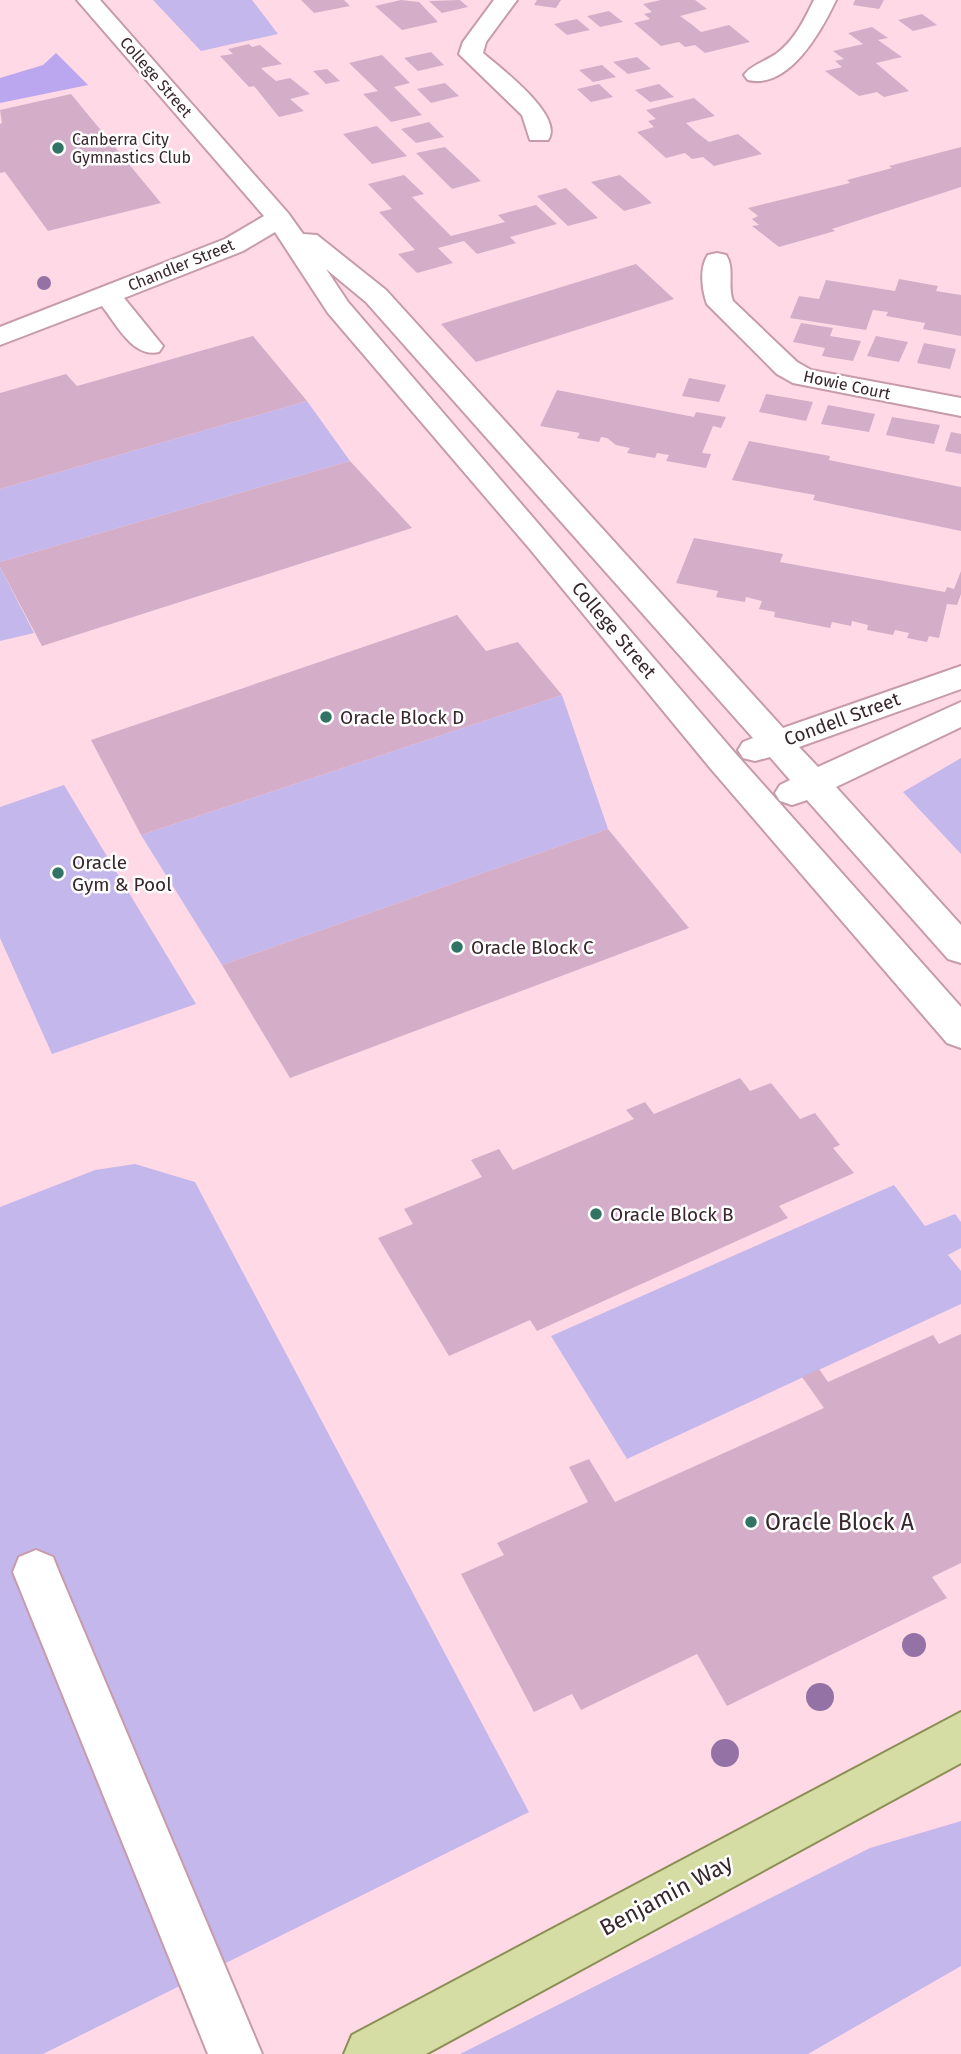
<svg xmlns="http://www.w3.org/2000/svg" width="961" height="2054" font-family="'Fira Sans',sans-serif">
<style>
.green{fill:#c4b7eb}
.forest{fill:#baa7ef}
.building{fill:#d4aec9}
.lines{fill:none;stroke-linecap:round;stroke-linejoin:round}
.minor-casing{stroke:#c79baa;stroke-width:4}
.major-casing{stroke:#8c8f54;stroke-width:4}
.minor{fill:#fff;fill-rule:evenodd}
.major{fill:#d5dda5;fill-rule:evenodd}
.tree{fill:#9472a5}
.poi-dot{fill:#317364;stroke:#fff;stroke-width:2.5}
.labels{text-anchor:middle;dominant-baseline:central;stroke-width:5;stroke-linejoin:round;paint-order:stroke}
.far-street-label{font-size:16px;fill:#38272d;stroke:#fff}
.far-poi-label{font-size:16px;fill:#38272d;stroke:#fff;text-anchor:start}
.street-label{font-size:19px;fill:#38272d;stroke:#fff}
.poi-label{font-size:19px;fill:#38272d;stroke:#fff;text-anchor:start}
.near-poi-label{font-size:23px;fill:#38272d;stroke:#fff;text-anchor:start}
.near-street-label{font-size:23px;fill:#38272d;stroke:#fff}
</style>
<rect width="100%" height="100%" fill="#ffd9e6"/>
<!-- green -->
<g class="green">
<path d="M153,0H252L278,34L201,51Z"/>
<path d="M307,401L350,461L0,562V489Z"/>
<path d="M0,567L34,633L0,641Z"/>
<path d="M562,695L608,829L222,965L141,835Z"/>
<path d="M961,758V854L903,792Z"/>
<path d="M64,785L196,1004L52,1054L0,938V807Z"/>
<path d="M135,1164L195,1182L529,1812L43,2054H0V1207L95,1170Z"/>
<path d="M894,1185L925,1226L955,1214L961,1222V1248L948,1255L961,1271V1304L627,1459L551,1336Z"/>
<path d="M961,1821V1966L808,2054H460L870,1848Z"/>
</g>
<!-- forest -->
<path class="forest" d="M56,53L88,85L0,103V78L43,65Z"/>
<!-- building -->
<g class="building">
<path d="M301,0H344L350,6L314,13Z"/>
<path d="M401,0L419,2L438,22L402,30L375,6Z"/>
<path d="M460,0L468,7L442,13L429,1Z"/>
<path d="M537,0H561L556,8L534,5Z"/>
<path d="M661,0H695L707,9L680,16L690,23L701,32L729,25L750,42L705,53L695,45L685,47L679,42L661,46L634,23L650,19L644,14L652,12L643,4Z"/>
<path d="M855,0H884L879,9L853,5Z"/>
<path d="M609,11L623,22L600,27L587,16Z"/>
<path d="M922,14L937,25L913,31L898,20Z"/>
<path d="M577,19L590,30L567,35L554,24Z"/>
<path d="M872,27L888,38L878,40L902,57L876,63L909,91L884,97L877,92L859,96L825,71L842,67L835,61L844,59L833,51L863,44L848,33Z"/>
<path d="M249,44L252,47L260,45L282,64L261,68L264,71L276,81L290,78L310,94L290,99L304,111L279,117L254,86L249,87L220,56L233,54L228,49Z"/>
<path d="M431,52L444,65L418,71L404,58Z"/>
<path d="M382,55L410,83L394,87L422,115L391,122L363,94L378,91L349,63Z"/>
<path d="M637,57L651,69L628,74L613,62Z"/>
<path d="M602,65L616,77L593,82L579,70Z"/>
<path d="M327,69L340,81L326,84L313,71Z"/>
<path d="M445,83L459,96L431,103L417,89Z"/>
<path d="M599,84L613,97L591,102L577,89Z"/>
<path d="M659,84L674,97L650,102L635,90Z"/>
<path d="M71,94L161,203L48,231L5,172L0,173V124L2,123L0,110Z"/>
<path d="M694,98L715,116L686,123L696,132L709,142L738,134L762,154L714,166L703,157L692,159L685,153L666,158L637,132L654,127L648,121L656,119L646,110Z"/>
<path d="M429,122L444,137L416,143L401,129Z"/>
<path d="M377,126L407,156L372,164L343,134Z"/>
<path d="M445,147L481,181L452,189L416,153Z"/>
<path d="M961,147V187L832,229L835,231L779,247L752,226L759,225L752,219L758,216L748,208L850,183L847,180L892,168L889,166Z"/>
<path d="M404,175L424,194L412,197L451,236L505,222L498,215L536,205L557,224L510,237L516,243L477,254L464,241L438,248L453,263L417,273L398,254L415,250L379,212L392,209L368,184Z"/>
<path d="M620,175L652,203L624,211L591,182Z"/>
<path d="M566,188L598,218L568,226L537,196Z"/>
<path d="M636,264L674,299L476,362L441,324Z"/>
<path d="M899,279L938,286L936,291L961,295V336L923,329L925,323L886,316L888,312L873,310L866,330L790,318L799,296L819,299L826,280L895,291Z"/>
<path d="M801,323L833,328L830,336L861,341L853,361L822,356L825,348L793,342Z"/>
<path d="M253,336L307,401L0,489V393L66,374L77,386Z"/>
<path d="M876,336L908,342L899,362L867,356Z"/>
<path d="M924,343L956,349L950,369L917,363Z"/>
<path d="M689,378L726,385L719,402L682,396Z"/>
<path d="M557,390L694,417L696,412L726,417L721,428L713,426L702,453L711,454L706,468L666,461L669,455L657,453L655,458L627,453L630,448L616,445L607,438L601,437L599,442L577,438L580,433L540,426Z"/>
<path d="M766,394L813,402L806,421L759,412Z"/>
<path d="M828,405L875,414L869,432L821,424Z"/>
<path d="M892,417L940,425L934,444L886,435Z"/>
<path d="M951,432L961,434V454L945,451Z"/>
<path d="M749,441L830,456L829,460L961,487V531L813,500L815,495L732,480Z"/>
<path d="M350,461L412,528L42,646L0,567V562Z"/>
<path d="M694,538L783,554L780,562L945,592L947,587L954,589L961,571V594L957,605L947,604L939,638L929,636L927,642L907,638L909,633L895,630L893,635L867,630L868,625L852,621L851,626L832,622L830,628L774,617L775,612L759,609L762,601L746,597L745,602L716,597L718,591L676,583Z"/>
<path d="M457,615L486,651L518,642L562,695L141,835L91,740Z"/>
<path d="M608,829L689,928L290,1078L222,965Z"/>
<path d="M740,1078L750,1091L771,1083L800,1119L815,1113L840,1145L833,1148L854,1173L779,1206L788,1218L537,1331L530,1320L449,1356L378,1238L413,1224L404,1209L482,1177L471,1160L499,1149L513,1170L634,1119L626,1110L645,1102L654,1114Z"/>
<path d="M961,1334V1563L932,1577L947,1598L727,1706L697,1654L581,1710L572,1694L534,1712L461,1574L504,1555L497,1543L588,1502L569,1467L589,1459L615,1502L824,1408L802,1377L819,1369L828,1382L933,1335L939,1344Z"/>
</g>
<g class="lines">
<!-- minor casing -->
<g class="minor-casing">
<g id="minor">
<path d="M77,0H100L288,213L303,234L317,235L386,290L783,728L961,666V689L799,747L818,767L961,702V727L836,787L961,925V963L948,959L807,800L792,805L780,801L775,793L780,785L790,780L770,757L755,761L743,758L738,750L743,742L753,738L366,302L326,269L348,302L735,753L961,1007V1048L947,1043L711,769L529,548L328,313L275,232L243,251L124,298L163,346L159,352C133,358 117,325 102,306L0,345V327L225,239L264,216Z"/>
<path d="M494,0H517L486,42L483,53C500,68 565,116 548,140H530L522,115L459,54L463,42Z"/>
<path d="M814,0H836C822,30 789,90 748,80L744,75C751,65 766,61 776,54C795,40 804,20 814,0Z"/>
<path d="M717,253L726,255C735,268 727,286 733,301L797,362L811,370L961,398V416L793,383L777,374L707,304C702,290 699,268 708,255Z"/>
<path d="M36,1550L53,1557L59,1572L262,2054H208L13,1572L19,1557Z"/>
</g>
</g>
<!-- major casing -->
<g class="major-casing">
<path id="major" d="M961,1712V1763L426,2054H344L352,2035Z"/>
</g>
<!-- minor -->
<use href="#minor" class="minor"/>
<!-- major -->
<use href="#major" class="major"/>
</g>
<!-- trees -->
<g class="tree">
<circle cx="44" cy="283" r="7"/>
<circle cx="914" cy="1645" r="12"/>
<circle cx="820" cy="1697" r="14"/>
<circle cx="725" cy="1753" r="14"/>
</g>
<!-- markers -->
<g class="poi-dot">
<circle cx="58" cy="148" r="7"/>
<circle cx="326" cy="717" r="7"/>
<circle cx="58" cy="873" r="7"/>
<circle cx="457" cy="947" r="7"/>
<circle cx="596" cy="1214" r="7"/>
<circle cx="751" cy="1522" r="7"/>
</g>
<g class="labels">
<!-- far-street labels -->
<g class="far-street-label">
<text transform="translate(156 77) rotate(49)">College Street</text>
<text transform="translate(181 265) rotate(-22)">Chandler Street</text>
<text transform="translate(847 385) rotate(12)">Howie Court</text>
</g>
<!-- far-poi labels -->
<g class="far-poi-label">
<text x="72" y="139">Canberra City<tspan x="72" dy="18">Gymnastics Club</tspan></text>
</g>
<!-- street labels -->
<g class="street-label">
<text transform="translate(614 630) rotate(50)">College Street</text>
<text transform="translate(842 719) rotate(-20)">Condell Street</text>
</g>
<!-- poi labels -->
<g class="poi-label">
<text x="340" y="717">Oracle Block D</text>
<text x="72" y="862">Oracle<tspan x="72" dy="22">Gym &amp; Pool</tspan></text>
<text x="471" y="947">Oracle Block C</text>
<text x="610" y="1214">Oracle Block B</text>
</g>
<!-- near-poi labels -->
<g class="near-poi-label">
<text x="765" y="1522">Oracle Block A</text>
</g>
<!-- near-street labels -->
<g class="near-street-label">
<text transform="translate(666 1895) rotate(-28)">Benjamin Way</text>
</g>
</g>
</svg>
